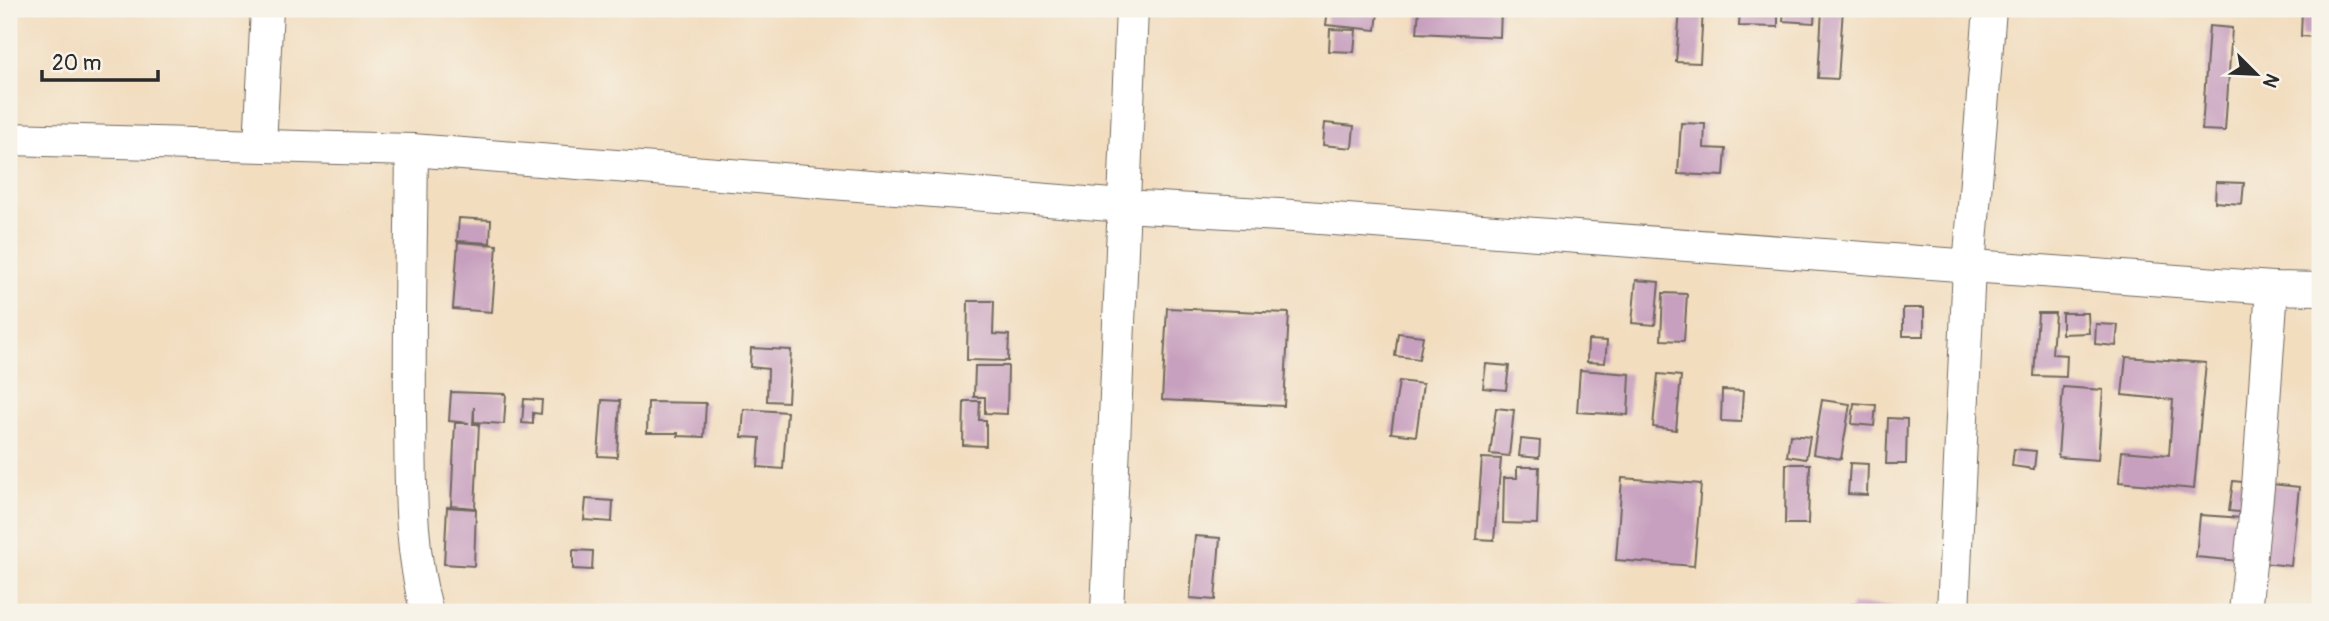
<svg xmlns="http://www.w3.org/2000/svg" width="2329" height="621" font-family="Pangolin,sans-serif">
<style>
.building{fill:#c8a0bf}
.lines{fill:none;stroke-linecap:round;stroke-linejoin:round}
.street-casing{stroke:#71695f;stroke-width:34}
.street{stroke:#fff;stroke-width:32}
</style>
<rect width="100%" height="100%" fill="#f7f3e8"/>
<filter id="ink" filterUnits="userSpaceOnUse"><feTurbulence type="fractalNoise" baseFrequency=".0143" numOctaves="2"/><feDisplacementMap in="SourceGraphic" scale="14" xChannelSelector="R" yChannelSelector="G"/><feConvolveMatrix kernelMatrix="1 2 1 2 8 2 1 2 1" color-interpolation-filters="sRGB"/></filter>
<filter id="wash" filterUnits="userSpaceOnUse"><feTurbulence type="fractalNoise" baseFrequency=".00686" numOctaves="4" result="noise"/><feDisplacementMap in="SourceGraphic" scale="28" xChannelSelector="R" yChannelSelector="G"/><feGaussianBlur stdDeviation="1.57" result="paint"/><feColorMatrix in="noise" values="0 0 0 0 0 0 0 0 0 0 0 0 0 0 0 0 0 1.4 0 .05"/><feComposite in="paint" operator="in"/></filter>
<g filter="url(#wash)">
<rect width="100%" height="100%" fill="#f2ddbf"/>
<g id="blocks">
<!-- building -->
<g class="building">
<path d="M1328,9L1378,12L1376,30L1326,25Z"/>
<path d="M1419,9H1501L1500,37L1417,33Z"/>
<path d="M1680,9H1703L1700,63L1676,62Z"/>
<path d="M1740,9H1778V27L1739,26Z"/>
<path d="M1784,9H1815L1814,23L1783,21Z"/>
<path d="M1822,9H1843L1838,79L1818,78Z"/>
<path d="M2302,9H2316L2315,37L2301,36Z"/>
<path d="M2209,26L2232,28L2225,131L2202,130Z"/>
<path d="M1330,29L1356,30L1354,52L1329,51Z"/>
<path d="M1325,123L1354,126L1352,148L1323,145Z"/>
<path d="M1681,123L1705,124L1704,148L1726,149L1724,176L1678,174Z"/>
<path d="M2216,182L2244,183L2242,204L2215,202Z"/>
<path d="M459,218L491,220L490,243L457,241Z"/>
<path d="M458,242L497,245L492,312L453,309Z"/>
<path d="M1636,280L1659,282L1655,325L1632,323Z"/>
<path d="M1663,293L1687,294L1684,341L1661,340Z"/>
<path d="M968,301H994L993,334L1009,335L1008,361L967,360Z"/>
<path d="M1167,308L1289,313L1284,406L1162,400Z"/>
<rect x="1903" y="308" width="21" height="28"/>
<path d="M2038,313H2055L2052,354L2067,355L2066,377L2034,376Z"/>
<path d="M2062,313H2088L2089,333L2062,334Z"/>
<path d="M2096,324L2118,325L2116,346L2095,344Z"/>
<path d="M1398,333L1423,336L1419,359L1395,356Z"/>
<path d="M1588,340L1607,341L1605,363L1587,362Z"/>
<path d="M751,348L791,350L788,402L767,401L768,369L750,367Z"/>
<path d="M2126,357L2206,363L2194,489L2119,482L2122,451L2169,455L2173,400L2122,395Z"/>
<path d="M1486,364L1509,366L1506,390L1483,388Z"/>
<path d="M975,366H1008L1007,414L985,413V397H974Z"/>
<path d="M1580,370L1630,374L1628,415L1577,412Z"/>
<path d="M1658,374L1681,376L1676,430L1653,427Z"/>
<path d="M1399,381L1423,384L1416,436L1391,433Z"/>
<path d="M2063,387L2103,390L2098,460L2058,457Z"/>
<path d="M1722,390L1743,391L1741,422L1721,421Z"/>
<path d="M451,392L506,394L504,424L474,422V407L473,424H479L475,508L451,506L455,423H469L449,421Z"/>
<path d="M524,399L542,400L541,414L533,413V424L522,423Z"/>
<path d="M602,400L620,401L617,457L598,456Z"/>
<path d="M1822,400L1850,404L1841,459L1813,454Z"/>
<path d="M964,401H980L979,420H986V446L963,445Z"/>
<path d="M648,402L706,403L704,437L678,436V433H647Z"/>
<path d="M1854,403L1876,405L1874,426L1852,424Z"/>
<path d="M1496,408L1514,410L1509,456L1490,454Z"/>
<path d="M744,409L787,412L783,469L758,467L760,438L742,437Z"/>
<path d="M1888,418L1907,419L1906,464H1886Z"/>
<path d="M1790,435L1810,437L1806,459L1787,456Z"/>
<path d="M1521,439L1540,441L1539,458L1519,456Z"/>
<path d="M2014,449L2036,451L2034,469L2012,466Z"/>
<path d="M1482,458L1501,459L1494,540L1476,539Z"/>
<path d="M1850,463L1868,464L1867,495L1848,494Z"/>
<path d="M1786,464H1810L1808,524H1785Z"/>
<path d="M1517,467H1539L1537,524L1503,523L1504,478H1517Z"/>
<path d="M1622,478L1701,484L1694,566L1616,560Z"/>
<path d="M2233,481L2251,483L2248,513L2229,511Z"/>
<path d="M2262,483L2299,487L2291,566L2253,562Z"/>
<path d="M586,499L613,501L612,522L584,520Z"/>
<path d="M447,507L476,509L474,566L444,564Z"/>
<path d="M2200,515L2243,518L2239,561L2196,557Z"/>
<path d="M1195,536L1220,538L1215,600L1190,598Z"/>
<path d="M573,550L593,551L592,570L573,569Z"/>
<path d="M1852,604L1896,606V612H1851Z"/>
</g>
</g>
</g>
<g filter="url(#ink)">
<use href="#blocks" fill-opacity="0" stroke="#71695f" stroke-width="2"/>
<g class="lines">
<!-- street casing -->
<g class="street-casing">
<g id="street">
<path d="M9,139L412,150L1124,206L1279,215L2272,288L2320,289"/>
<path d="M260,145L267,9"/>
<path d="M412,150C411,239 409,328 410,417C411,483 409,548 427,612"/>
<path d="M1107,612L1132,9"/>
<path d="M1953,612L1969,267L1990,9"/>
<path d="M2245,612L2258,487L2272,288"/>
</g>
</g>
<!-- street -->
<use href="#street" class="street"/>
</g>
</g>
<!-- margin -->
<rect width="2329" height="621" fill="none" stroke="#f7f3e8" stroke-width="35"/>
<!-- north arrow -->
<g transform="translate(2256 74) rotate(114)" stroke="#f7f3e8" stroke-width="5" paint-order="stroke">
<path d="M0-5L12 26L0 18L-12 26Z" fill="#2b2b2b"/>
<text y="-10" font-size="19" font-weight="bold" text-anchor="middle" fill="#2b2b2b">N</text>
</g>
<!-- scale -->
<path d="M42 70v10h116v-10" fill="none" stroke="#2b2b2b" stroke-width="3.5"/>
<text x="52" y="70" font-size="21" fill="#2b2b2b" stroke="#f7f3e8" stroke-width="5" paint-order="stroke">20 m</text>
</svg>
